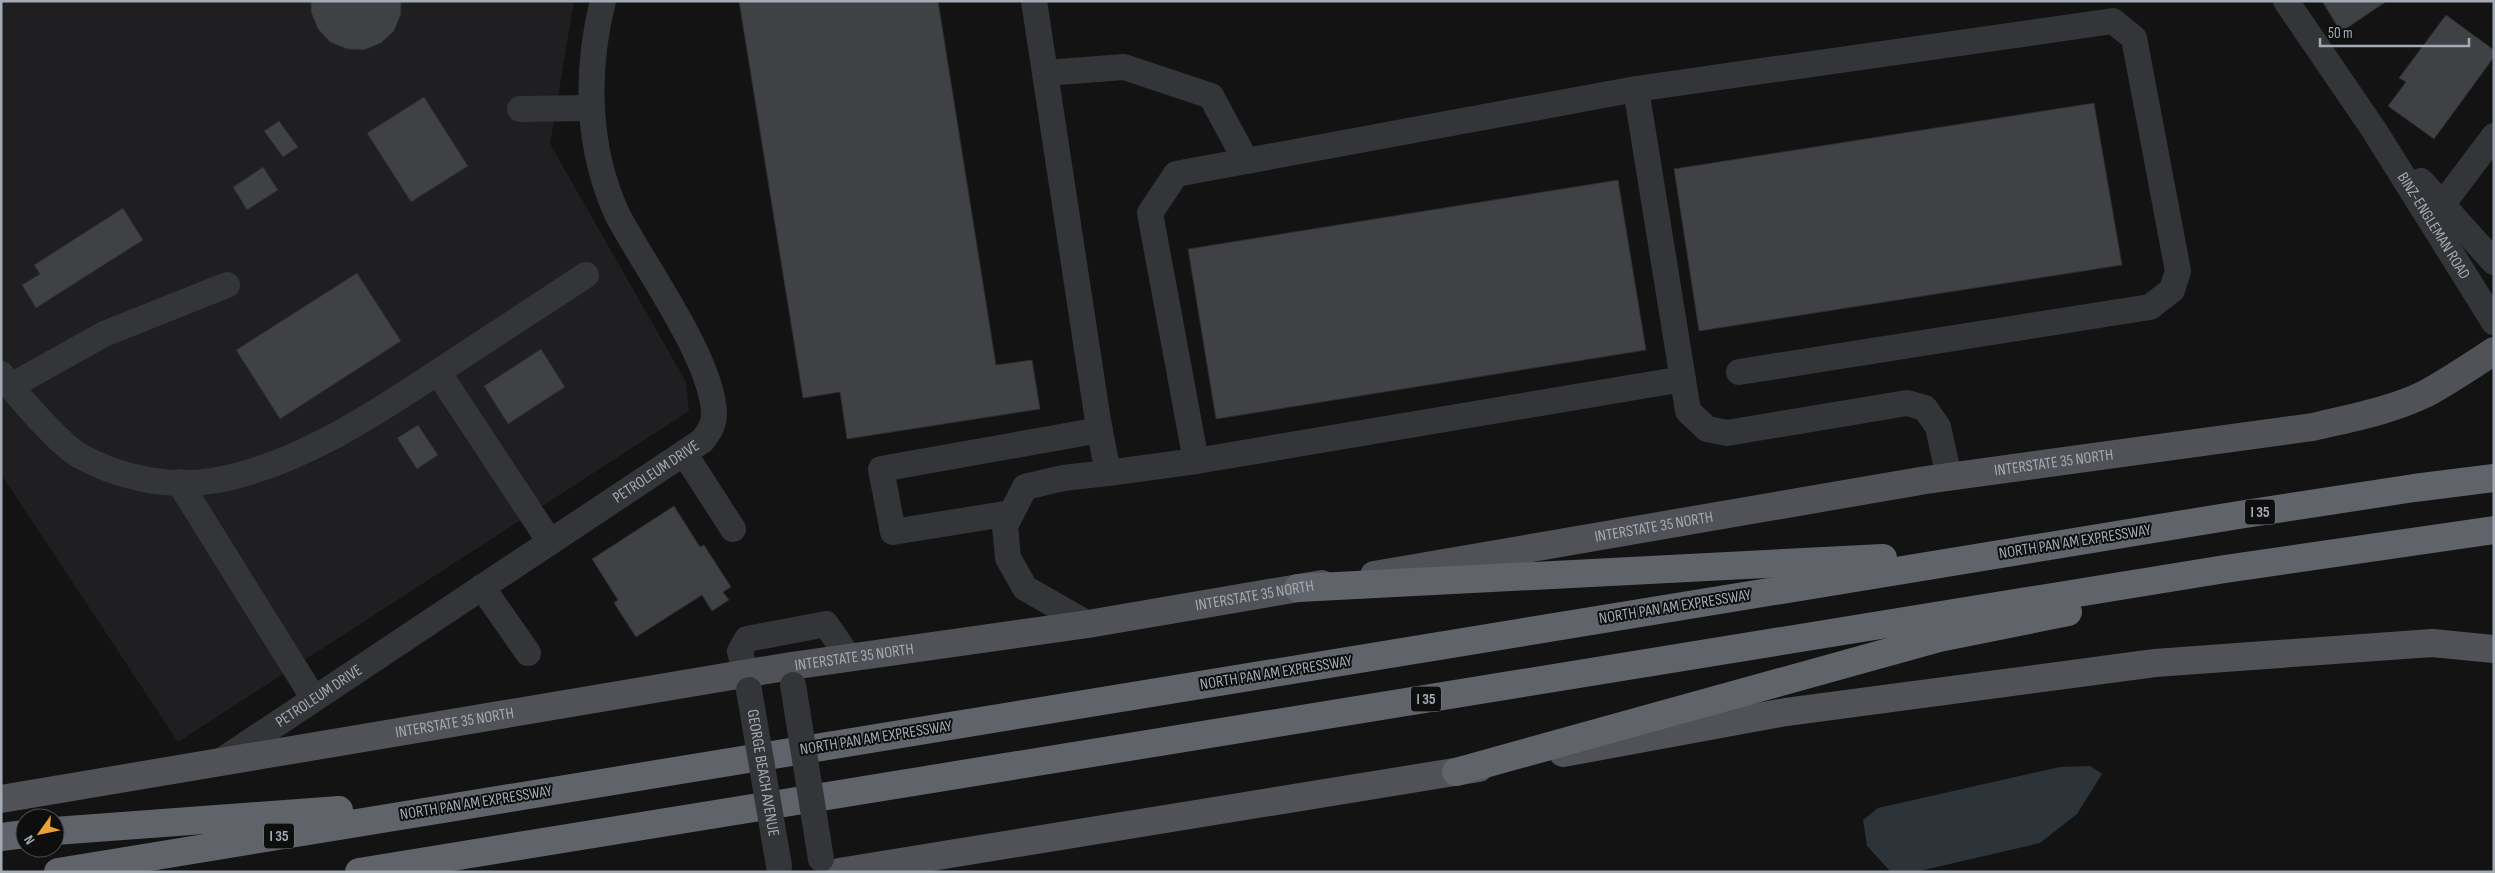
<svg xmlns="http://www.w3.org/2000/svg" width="2495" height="873" font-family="'Sofia Sans Condensed',sans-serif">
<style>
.built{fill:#1f1f21}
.water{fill:#2c343a}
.building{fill:#3f4144;stroke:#2d2d30}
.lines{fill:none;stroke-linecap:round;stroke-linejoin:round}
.minor{stroke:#343539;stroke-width:26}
.major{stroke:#505258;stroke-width:28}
.highway{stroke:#60646a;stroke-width:28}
.minor-bridge{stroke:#343539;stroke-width:26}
.labels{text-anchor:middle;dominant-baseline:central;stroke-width:4;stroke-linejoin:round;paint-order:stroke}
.shield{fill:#0e0e0f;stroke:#787c82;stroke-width:1}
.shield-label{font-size:15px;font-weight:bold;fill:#a5abb4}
.street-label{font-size:16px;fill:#a5abb4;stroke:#0e0e0f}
</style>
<rect width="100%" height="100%" fill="#131314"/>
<!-- built -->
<path class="built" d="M1,1H574L550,144L686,382L689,411L178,742L1,474Z"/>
<!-- water -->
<path class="water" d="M2090,766L2102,774L2077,814L2040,843L1915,872H1891L1867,846L1863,820L1878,808L2060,767Z"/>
<!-- building -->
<g class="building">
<path d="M311,1H401V14L394,31L381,43L364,50L347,49L330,42L318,29L311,12Z"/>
<path d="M739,1H938L996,365L1032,360L1040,409L847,439L840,392L803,398Z"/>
<path d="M2322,1H2387L2341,32Z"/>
<path d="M2446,15L2494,50V57L2434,139L2388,106L2406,82L2399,78Z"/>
<path d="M424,97L468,166L411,202L367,133Z"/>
<path d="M2094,103L2122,265L1699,331L1674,169Z"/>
<path d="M279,121L298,147L283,157L264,131Z"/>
<path d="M263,167L278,190L247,210L233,187Z"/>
<path d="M1618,180L1646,350L1216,419L1188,249Z"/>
<path d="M123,208L143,240L36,308L22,285L40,274L34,265Z"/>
<path d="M357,273L401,341L280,419L236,350Z"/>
<path d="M541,349L565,387L508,424L484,386Z"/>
<path d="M418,425L438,455L417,469L397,438Z"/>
<path d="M674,506L700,547L704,545L731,587L723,592L729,600L712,611L702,595L636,637L614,603L618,600L592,559Z"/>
</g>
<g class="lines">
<!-- minor -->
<g class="minor">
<path d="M1034,1L1098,421L1108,473L1063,478L1025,487L1005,526L1008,558L1025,588L1088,624"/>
<path id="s1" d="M2286,1L2374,130L2494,322"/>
<path d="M1045,73L1124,67L1211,96L1246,161"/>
<path d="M1636,89L2113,21L2134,38L2178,271L2172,290L2150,307L1739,372"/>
<path d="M520,109L592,108"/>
<path d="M2421,181L2494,262"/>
<path d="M2442,205L2494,136"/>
<path d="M438,372L550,542"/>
<path d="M1,374C17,395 59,444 80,456C118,477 167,488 211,481C294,468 375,414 444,368C491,337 538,306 586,275"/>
<path d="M1683,379L1196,461L1150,213L1176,174L1636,89L1688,411L1707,429L1727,433L1907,403L1925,408L1938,427L1949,477"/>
<path d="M11,386L104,334L227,285"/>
<path d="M684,453L733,529"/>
<path d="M1108,473L1196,461"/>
<path d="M179,482L314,699"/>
<path d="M1011,513L893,532L881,469L1100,430"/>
<path d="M482,587L528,653"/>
<path d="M749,690L740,651L747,639L826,624L849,658"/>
<path id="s2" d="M218,763L702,441C709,432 714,425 714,413C712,358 644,266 617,214C587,148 585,72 603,1"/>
</g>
<!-- major -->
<g class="major">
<path id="s3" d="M1374,575L1926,480L2313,427C2350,418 2390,411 2425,394C2449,381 2471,366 2494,351"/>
<path d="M1563,753L1786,712L2155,663L2432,643L2494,649"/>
<path id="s4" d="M1,799L791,666L1088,624L1322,584"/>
<path d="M839,872L1479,768"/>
</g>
<!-- highway -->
<g class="highway">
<path d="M1298,588L1883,558"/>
<path d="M1456,772L1939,638L2068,612"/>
<path d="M55,831L339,810"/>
<path d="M1,837L25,834"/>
<path d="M58,872L2245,514L2414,488L2494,478"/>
<path d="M359,872L2225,569L2494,530"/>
</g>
<!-- minor-bridge -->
<g class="minor-bridge">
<path d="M793,685L821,859"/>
<path id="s5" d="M749,690L779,866"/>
</g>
</g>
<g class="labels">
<!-- shield labels -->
<g class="shield">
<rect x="2245" y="499.5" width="30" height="25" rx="4"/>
<rect x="1411" y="686.5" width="30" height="25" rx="4"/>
<rect x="264" y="823.5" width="30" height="25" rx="4"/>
</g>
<g class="shield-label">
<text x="2260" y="512">I 35</text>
<text x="1426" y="699">I 35</text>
<text x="279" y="836">I 35</text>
</g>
<!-- street labels -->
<g class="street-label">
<text stroke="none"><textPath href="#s1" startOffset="269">BINZ-ENGLEMAN ROAD</textPath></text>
<text stroke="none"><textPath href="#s3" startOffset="689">INTERSTATE 35 NORTH</textPath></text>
<text stroke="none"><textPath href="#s2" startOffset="526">PETROLEUM DRIVE</textPath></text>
<text stroke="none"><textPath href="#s3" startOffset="284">INTERSTATE 35 NORTH</textPath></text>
<text transform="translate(2075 542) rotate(-9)">NORTH PAN AM EXPRESSWAY</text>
<text stroke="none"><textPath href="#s4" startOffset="1270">INTERSTATE 35 NORTH</textPath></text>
<text transform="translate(1675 607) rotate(-9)">NORTH PAN AM EXPRESSWAY</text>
<text stroke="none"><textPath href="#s4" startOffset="865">INTERSTATE 35 NORTH</textPath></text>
<text transform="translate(1276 673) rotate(-9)">NORTH PAN AM EXPRESSWAY</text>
<text stroke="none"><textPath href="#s2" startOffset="121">PETROLEUM DRIVE</textPath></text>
<text stroke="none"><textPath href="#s4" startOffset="460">INTERSTATE 35 NORTH</textPath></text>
<text transform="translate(876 738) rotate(-9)">NORTH PAN AM EXPRESSWAY</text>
<text stroke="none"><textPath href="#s5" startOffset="84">GEORGE BEACH AVENUE</textPath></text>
<text transform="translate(476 803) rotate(-9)">NORTH PAN AM EXPRESSWAY</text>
</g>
</g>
<!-- border -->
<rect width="2495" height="873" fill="none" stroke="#a5abb4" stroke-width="5"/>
<!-- north arrow -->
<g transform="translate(40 833) rotate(237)"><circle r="24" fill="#0e0e0f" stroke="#4a4d51"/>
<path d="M0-4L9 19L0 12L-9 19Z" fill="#eba134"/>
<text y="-8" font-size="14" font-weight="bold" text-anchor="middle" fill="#a5abb4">N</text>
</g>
<!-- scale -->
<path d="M2320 38v8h149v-8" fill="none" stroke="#a5abb4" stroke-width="2.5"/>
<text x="2328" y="38" font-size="15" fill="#a5abb4" stroke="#0e0e0f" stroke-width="4" paint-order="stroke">50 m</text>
</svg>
